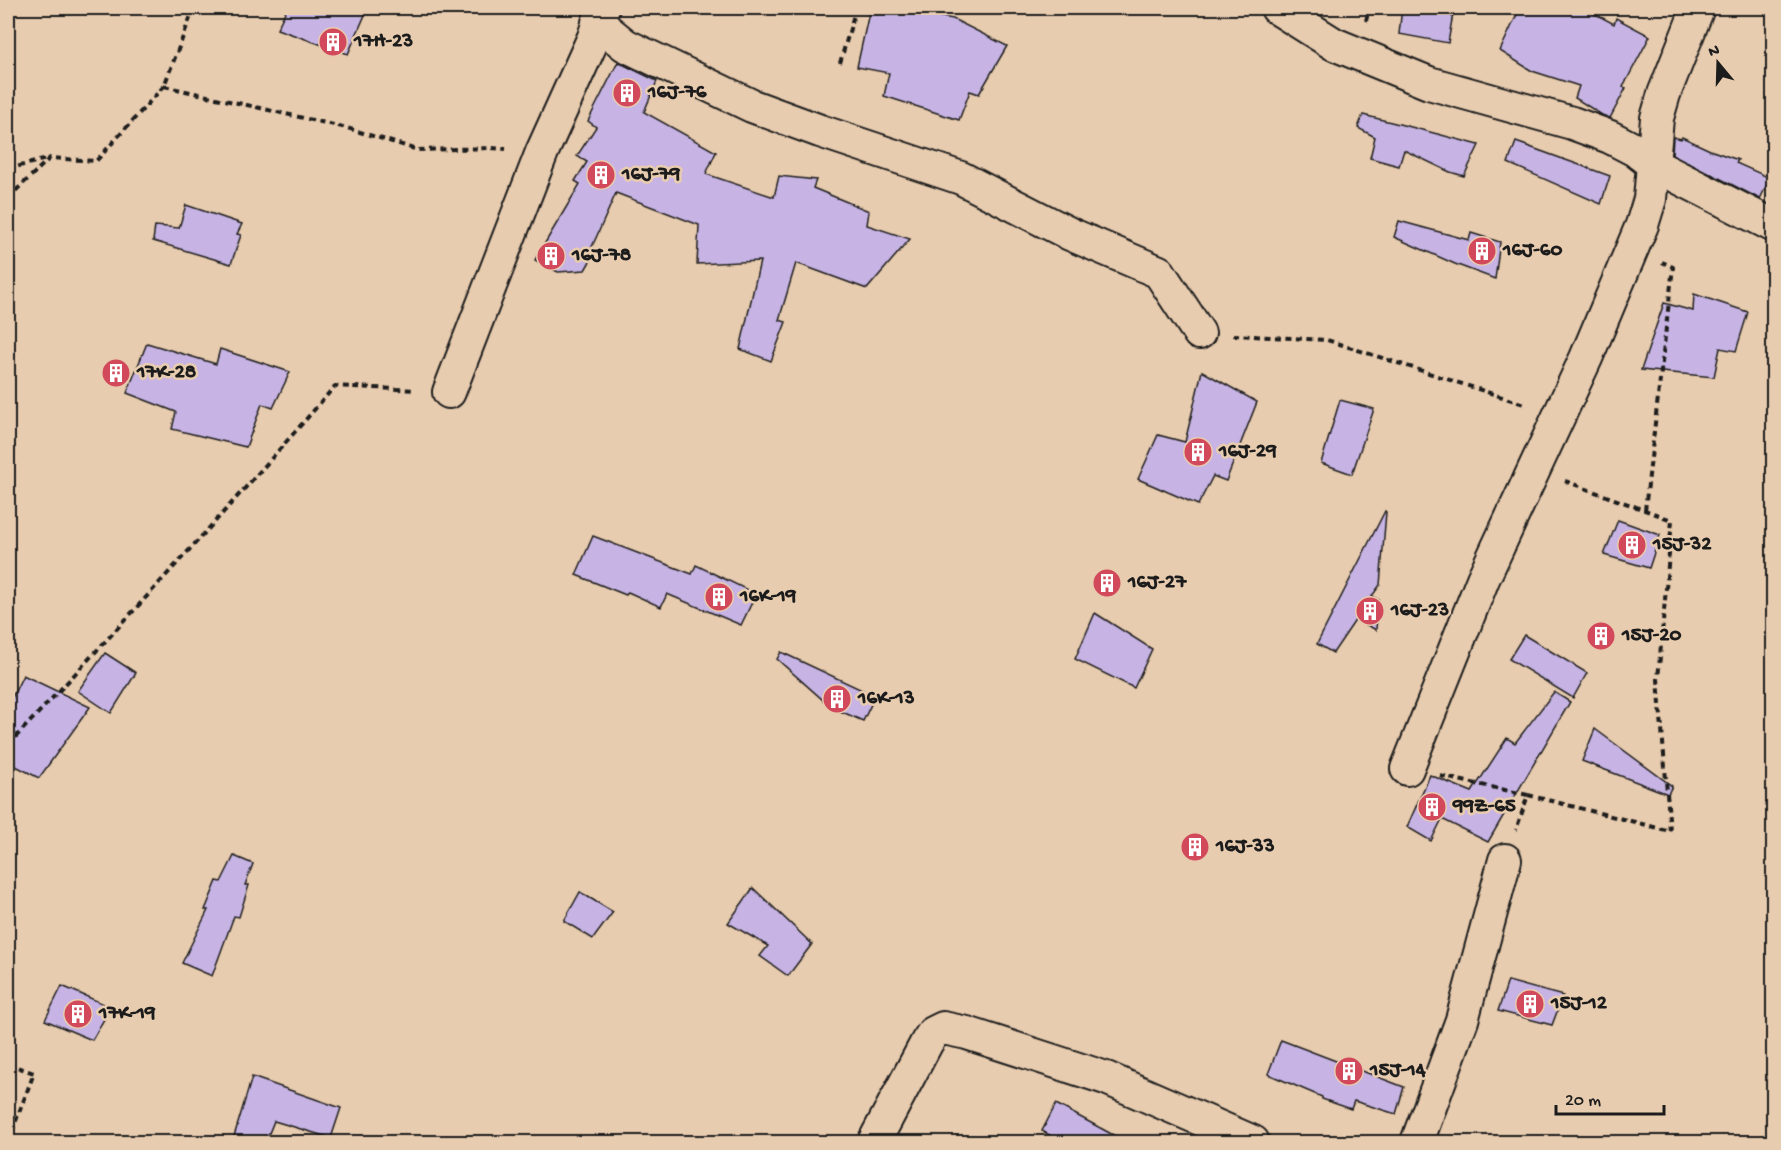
<svg xmlns="http://www.w3.org/2000/svg" width="1781" height="1150" font-family="'Gochi Hand',sans-serif">
<style>
.building{fill:#c7b4e4;stroke:#1c1c1c;stroke-width:1.5}
.lines{fill:none;stroke-linecap:round;stroke-linejoin:round}
.minor-casing{stroke:#1c1c1c;stroke-width:36}
.path{stroke:#1c1c1c;stroke-width:4;stroke-dasharray:6 4.5;stroke-linecap:butt}
.minor{stroke:#e8ccaf;stroke-width:32}
.labels{text-anchor:middle;dominant-baseline:central;stroke-width:5;stroke-linejoin:round;paint-order:stroke}
.poi-label{font-size:21px;font-weight:bold;fill:#1c1c1c;stroke:#e8ccaf;text-anchor:start}
</style>
<rect width="100%" height="100%" fill="#e8ccaf"/>
<filter id="ink" filterUnits="userSpaceOnUse"><feTurbulence type="fractalNoise" baseFrequency=".0167" numOctaves="2"/><feDisplacementMap in="SourceGraphic" scale="12" xChannelSelector="R" yChannelSelector="G"/><feConvolveMatrix kernelMatrix="1 2 1 2 8 2 1 2 1" color-interpolation-filters="sRGB"/></filter>
<g filter="url(#ink)">
<!-- building -->
<g class="building">
<path d="M287,8H368L348,54L277,29Z"/>
<path d="M870,8H910L909,11L953,19L1007,46L979,94L970,91L959,120L884,96L889,73L857,67Z"/>
<path d="M1402,8H1454L1448,43L1399,34Z"/>
<path d="M1520,8H1584L1614,24L1616,18L1650,36L1623,87L1626,88L1610,118L1602,115L1575,98L1579,86L1532,71L1500,51Z"/>
<path d="M618,62L657,81L644,112L716,152L706,174L774,197L779,176L816,180L813,188L869,211L867,225L910,239L867,289L796,263L779,320L786,322L771,361L740,349L760,261L697,264L699,225L616,193L591,249L596,251L585,270L558,272L535,260L580,184L575,181L587,162L577,156L596,127L588,121Z"/>
<path d="M1363,115L1411,127L1479,145L1464,176L1450,172L1404,150L1399,166L1370,158L1375,137L1358,128Z"/>
<path d="M1673,137L1681,139L1682,137L1710,150L1738,160L1736,163L1770,178L1760,199L1672,154Z"/>
<path d="M1516,142L1610,176L1601,204L1508,163Z"/>
<path d="M186,205L242,224L237,234L241,235L231,264L153,241L155,226L179,228Z"/>
<path d="M1399,221L1469,240L1471,233L1500,242L1495,279L1455,264L1394,237Z"/>
<path d="M1694,294L1748,312L1736,351L1720,348L1714,377L1641,370L1664,303L1693,311Z"/>
<path d="M147,343L216,364L220,349L290,372L273,408L262,404L246,447L172,429L176,412L127,393Z"/>
<path d="M1202,371L1257,402L1226,481L1213,476L1198,505L1138,479L1158,435L1185,442Z"/>
<path d="M1340,400L1374,409L1352,474L1321,463Z"/>
<path d="M1385,511L1386,512L1380,585L1372,596L1378,600L1376,630L1356,619L1333,653L1317,644Z"/>
<path d="M1618,520L1660,535L1649,568L1604,555Z"/>
<path d="M593,536L692,574L696,565L756,594L741,625L667,594L661,607L628,592L626,595L576,575Z"/>
<path d="M1095,613L1152,649L1134,688L1075,659Z"/>
<path d="M1524,635L1587,673L1573,698L1509,659Z"/>
<path d="M781,652L875,696L863,721L831,707L777,659Z"/>
<path d="M105,653L136,673L111,713L78,691Z"/>
<path d="M23,675L90,707L39,778L8,762V706Z"/>
<path d="M1554,692L1570,702L1488,842L1442,819L1431,841L1407,827L1430,775L1472,792L1507,738L1515,743Z"/>
<path d="M1595,729L1672,786L1668,794L1582,761Z"/>
<path d="M234,856L253,864L245,885H249L239,917L234,916L212,976L182,963L208,910H205L217,881L221,882Z"/>
<path d="M753,888L812,944L788,976L760,956L768,946L728,923Z"/>
<path d="M580,892L613,912L593,939L564,921Z"/>
<path d="M1508,981L1563,996L1552,1025L1498,1011Z"/>
<path d="M62,986L111,1007L92,1040L45,1020Z"/>
<path d="M1281,1040L1404,1087L1396,1114L1354,1101L1351,1109L1322,1099V1097L1268,1074Z"/>
<path d="M252,1077L341,1108L331,1138L274,1121L265,1143H232Z"/>
<path d="M1056,1104L1128,1143H1064L1042,1131Z"/>
</g>
<g class="lines">
<!-- minor casing -->
<g class="minor-casing">
<g id="minor">
<path d="M1277,8L1334,44L1429,83L1572,123L1610,137L1635,150L1654,165L1774,226"/>
<path d="M598,23L625,45L752,106L820,131L961,178L1070,234L1159,272L1199,333"/>
<path d="M449,392L542,152L594,37L603,8"/>
<path d="M1407,769L1483,579L1586,358L1642,225L1650,199L1657,118L1664,94L1698,8"/>
<path d="M874,1142L927,1042L933,1033L943,1028L967,1033L1106,1078L1253,1142"/>
<path d="M1417,1142L1462,1020L1505,860"/>
</g>
</g>
<!-- path -->
<g class="path">
<path d="M1366,21L1369,8"/>
<path d="M840,63L856,8"/>
<path d="M164,86L347,128L418,150L492,148L506,149"/>
<path d="M8,169L47,159"/>
<path d="M8,198L50,158L96,161L164,86L194,8"/>
<path d="M1233,335L1327,340L1527,405"/>
<path d="M1645,510L1673,267L1662,262"/>
<path d="M8,745C119,628 229,508 335,386L415,390"/>
<path d="M1440,776L1528,795L1516,830"/>
<path d="M1528,795L1670,831L1658,679L1672,520L1565,481"/>
<path d="M8,1064L34,1073L8,1142"/>
</g>
<!-- minor -->
<use href="#minor" class="minor"/>
</g>
</g>
<!-- icons -->
<defs>
<g id="building-disc" transform="scale(1.5)"><circle r="9.5" fill="#d1495b" stroke="#e8ccaf"/><path d="M-4-6H4V6H1V3H-1V6H-4ZM-2.5-4.3h1.7v1.8h-1.7ZM.8-4.3h1.7v1.8H.8ZM-2.5-1h1.7V.8h-1.7ZM.8-1h1.7V.8H.8Z" fill="#fff"/></g>
</defs>
<g fill-rule="evenodd">
<use href="#building-disc" x="333" y="42"/>
<use href="#building-disc" x="627" y="93"/>
<use href="#building-disc" x="601" y="175"/>
<use href="#building-disc" x="1482" y="251"/>
<use href="#building-disc" x="551" y="256"/>
<use href="#building-disc" x="116" y="373"/>
<use href="#building-disc" x="1198" y="452"/>
<use href="#building-disc" x="1632" y="545"/>
<use href="#building-disc" x="1107" y="583"/>
<use href="#building-disc" x="719" y="597"/>
<use href="#building-disc" x="1370" y="611"/>
<use href="#building-disc" x="1601" y="636"/>
<use href="#building-disc" x="837" y="699"/>
<use href="#building-disc" x="1432" y="807"/>
<use href="#building-disc" x="1195" y="847"/>
<use href="#building-disc" x="1530" y="1004"/>
<use href="#building-disc" x="78" y="1014"/>
<use href="#building-disc" x="1349" y="1071"/>
</g>
<g class="labels">
<!-- poi labels -->
<g class="poi-label">
<text x="354" y="42">17H-23</text>
<text x="648" y="93">16J-76</text>
<text x="622" y="175">16J-79</text>
<text x="1503" y="251">16J-60</text>
<text x="572" y="256">16J-78</text>
<text x="137" y="373">17K-28</text>
<text x="1219" y="452">16J-29</text>
<text x="1653" y="545">15J-32</text>
<text x="1128" y="583">16J-27</text>
<text x="740" y="597">16K-19</text>
<text x="1391" y="611">16J-23</text>
<text x="1622" y="636">15J-20</text>
<text x="858" y="699">16K-13</text>
<text x="1453" y="807">99Z-65</text>
<text x="1216" y="847">16J-33</text>
<text x="1551" y="1004">15J-12</text>
<text x="99" y="1014">17K-19</text>
<text x="1370" y="1071">15J-14</text>
</g>
</g>
<!-- margin -->
<rect width="1781" height="1150" fill="none" stroke="#e8ccaf" stroke-width="30"/>
<rect x="15" y="15" width="1751" height="1120" fill="none" stroke="#1c1c1c" stroke-width="2" filter="url(#ink)"/>
<!-- north arrow -->
<g transform="translate(1718 63) rotate(341)" stroke="#e8ccaf" stroke-width="4.5" paint-order="stroke">
<path d="M0-4.5L10 22L0 15L-10 22Z" fill="#1c1c1c"/>
<text y="-9" font-size="16" font-weight="bold" text-anchor="middle" fill="#1c1c1c">N</text>
</g>
<!-- scale -->
<path d="M1556 1105v9h108v-9" fill="none" stroke="#1c1c1c" stroke-width="3"/>
<text x="1565" y="1105" font-size="18" fill="#1c1c1c" stroke="#e8ccaf" stroke-width="4.5" paint-order="stroke">20 m</text>
</svg>
